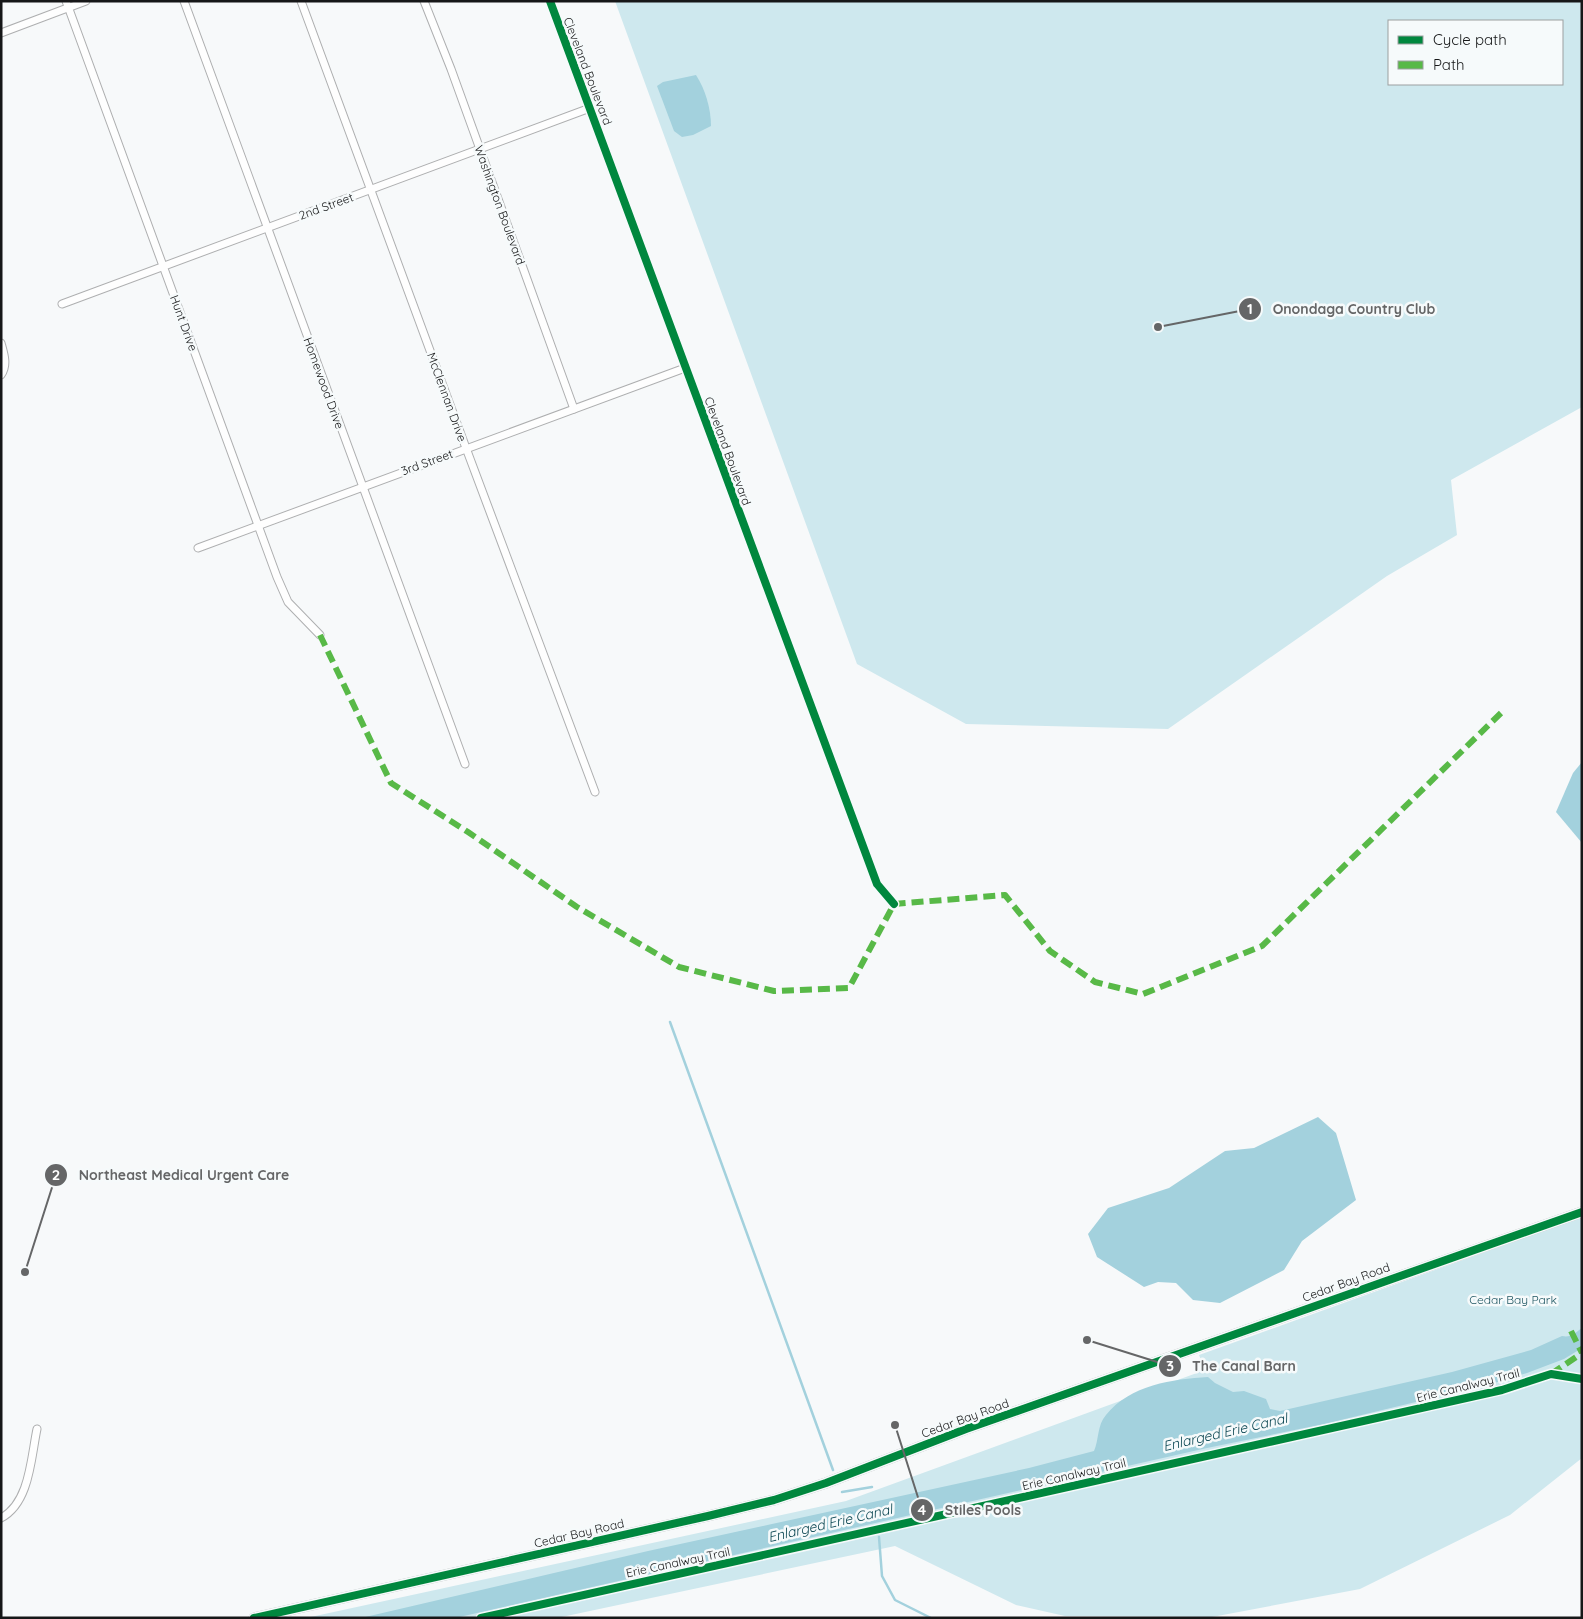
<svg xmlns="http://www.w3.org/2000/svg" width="1583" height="1619" font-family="Quicksand,sans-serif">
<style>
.green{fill:#cee8ee;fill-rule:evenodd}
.water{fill:#a3d1dd}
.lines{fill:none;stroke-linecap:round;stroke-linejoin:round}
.stream{stroke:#a3d1dd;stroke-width:2.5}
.minor-casing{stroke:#aeafb0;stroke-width:9}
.tertiary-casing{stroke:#aeafb0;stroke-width:11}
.minor{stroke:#fefefe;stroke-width:7}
.tertiary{stroke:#fefefe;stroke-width:9}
.quiet{stroke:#58b947;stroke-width:6;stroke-dasharray:12 6;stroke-linecap:butt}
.cycleway-casing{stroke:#f6fafb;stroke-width:11}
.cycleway{stroke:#00873e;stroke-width:8}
.labels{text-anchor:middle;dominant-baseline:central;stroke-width:5;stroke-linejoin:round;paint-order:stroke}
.street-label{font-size:12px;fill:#161718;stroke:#f6fafb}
.park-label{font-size:12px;fill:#205763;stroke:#f6fafb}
.water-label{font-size:14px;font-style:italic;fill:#003f4b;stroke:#f6fafb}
.leader{fill:none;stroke:#656667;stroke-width:2}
.callout-dot{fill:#656667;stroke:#f6fafb;stroke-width:2}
.mark-label{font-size:15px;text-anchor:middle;font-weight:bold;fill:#fff}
.callout-label{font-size:14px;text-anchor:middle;font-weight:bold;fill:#656667;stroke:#f6fafb;stroke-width:5;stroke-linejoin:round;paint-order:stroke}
</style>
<rect width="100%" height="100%" fill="#f7f9fa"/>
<!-- green -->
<g class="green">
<path d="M615,1H1582V407L1451,480L1457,535L1387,576L1168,729L966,724L857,664ZM1389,21H1562V84H1389Z"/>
<path d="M1582,1217V1458L1510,1515L1360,1589L1212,1617L1065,1616L1016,1605L895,1546L557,1618H306L846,1501L1205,1370L1199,1355Z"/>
</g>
<!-- water -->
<g class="water">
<path d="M696,75C705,89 711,108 711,126L693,135L682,137L674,131L657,86L663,82Z"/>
<path d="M1582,762V843L1556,812L1573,773Z"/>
<path d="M1318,1117L1336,1133L1356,1200L1302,1241L1284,1270L1220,1303L1193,1300L1176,1283L1158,1282L1144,1287L1097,1257L1088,1234L1108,1208L1169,1188L1225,1151L1254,1148Z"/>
<path d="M1582,1328V1348L1564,1359L1527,1373L1491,1384L1324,1424L1207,1448L455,1618H361L648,1551L1029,1468L1094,1451C1099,1440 1097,1425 1106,1415C1130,1385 1173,1379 1208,1377L1215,1383L1233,1392L1244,1391L1266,1399L1270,1409L1280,1411L1452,1372L1531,1350L1562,1336C1571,1338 1575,1333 1582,1328Z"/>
</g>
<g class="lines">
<!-- stream -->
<g class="stream">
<path d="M670,1022L833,1470"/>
<path d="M842,1492L872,1487"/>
<path d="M879,1537L882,1576L895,1600L931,1618"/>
</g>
<!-- minor casing -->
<g class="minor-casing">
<g id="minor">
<path d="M66,1L277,577L288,602L320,635"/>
<path d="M184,1L465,764"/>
<path d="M301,1L466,448L595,792"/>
<path d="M424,1L451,69L574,409"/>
<path d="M550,1L877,884L894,904"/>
<path d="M1,33L86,1"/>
<path d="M62,304L590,108"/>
<path d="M1,343C4,354 8,365 1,375"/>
<path d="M198,548L685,368"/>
<path d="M1,1518C30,1503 31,1457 37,1429"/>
</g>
</g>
<!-- tertiary casing -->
<g class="tertiary-casing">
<path id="tertiary" d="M254,1618L708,1516L774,1500L826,1483L966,1429L1582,1212"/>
</g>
<!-- minor -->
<use href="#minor" class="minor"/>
<!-- tertiary -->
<use href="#tertiary" class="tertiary"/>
<!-- quiet -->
<g class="quiet">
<path d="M320,635L391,783L468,832L577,907L679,967L774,991L849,988L894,904L1005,895L1050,951L1095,982L1143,994L1262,946L1501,713"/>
<path d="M1571,1331L1582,1353"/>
<path d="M1551,1374L1582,1353"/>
</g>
<!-- cycleway casing -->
<g class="cycleway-casing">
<g id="cycleway">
<path d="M550,1L877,884L894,904"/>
<path d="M254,1618L708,1516L774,1500L826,1483L966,1429L1582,1212"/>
<path d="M481,1618L1502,1390L1551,1374L1582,1379"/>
</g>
</g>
<!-- cycleway -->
<use href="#cycleway" class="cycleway"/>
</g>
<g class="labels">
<!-- street labels -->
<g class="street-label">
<text transform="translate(588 71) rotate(69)">Cleveland Boulevard</text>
<text transform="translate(500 205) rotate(70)">Washington Boulevard</text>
<text transform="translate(326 206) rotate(-20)">2nd Street</text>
<text transform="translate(184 323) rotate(70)">Hunt Drive</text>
<text transform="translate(324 383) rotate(70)">Homewood Drive</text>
<text transform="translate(447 397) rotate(70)">McClennan Drive</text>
<text transform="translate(728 451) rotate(70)">Cleveland Boulevard</text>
<text transform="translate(427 462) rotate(-20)">3rd Street</text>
<text transform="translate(1346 1282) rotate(-20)">Cedar Bay Road</text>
<text transform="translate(1468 1385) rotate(-14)">Erie Canalway Trail</text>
<text transform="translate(965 1418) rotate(-20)">Cedar Bay Road</text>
<text transform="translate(1074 1474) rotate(-13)">Erie Canalway Trail</text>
<text transform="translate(579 1533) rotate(-13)">Cedar Bay Road</text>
<text transform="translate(678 1562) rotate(-12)">Erie Canalway Trail</text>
</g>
<!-- park labels -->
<g class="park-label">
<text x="1513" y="1299">Cedar Bay Park</text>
</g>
<!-- water labels -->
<g class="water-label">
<text transform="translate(1225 1432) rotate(-13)">Enlarged Erie Canal</text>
<text transform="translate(830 1523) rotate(-13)">Enlarged Erie Canal</text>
</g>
</g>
<!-- callouts -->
<path class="leader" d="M1158 327L1250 309M25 1272L56 1175M1087 1340L1170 1366M895 1425L922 1510"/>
<g class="callout-dot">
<circle cx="1158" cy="327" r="5"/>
<circle cx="25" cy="1272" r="5"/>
<circle cx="1087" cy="1340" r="5"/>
<circle cx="895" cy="1425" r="5"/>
<circle cx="1250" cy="309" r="12"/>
<circle cx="56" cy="1175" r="12"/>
<circle cx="1170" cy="1366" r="12"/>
<circle cx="922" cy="1510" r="12"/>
</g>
<g class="mark-label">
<text x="1250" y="314">1</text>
<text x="56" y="1180">2</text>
<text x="1170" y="1371">3</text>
<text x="922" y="1515">4</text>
</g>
<g class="callout-label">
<text x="1354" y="314">Onondaga Country Club</text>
<text x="184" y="1180">Northeast Medical Urgent Care</text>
<text x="1244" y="1371">The Canal Barn</text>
<text x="983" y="1515">Stiles Pools</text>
</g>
<!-- border -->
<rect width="1583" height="1619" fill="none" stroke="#161718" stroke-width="5"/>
<!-- legend -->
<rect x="1388" y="20" width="175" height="65" fill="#f6fafb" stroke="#9c9fa0"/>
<rect x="1398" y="36" width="25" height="8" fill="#00873e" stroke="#9c9fa0"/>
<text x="1433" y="45" font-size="15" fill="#161718">Cycle path</text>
<rect x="1398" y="61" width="25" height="8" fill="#58b947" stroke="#9c9fa0"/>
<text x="1433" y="70" font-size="15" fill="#161718">Path</text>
</svg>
